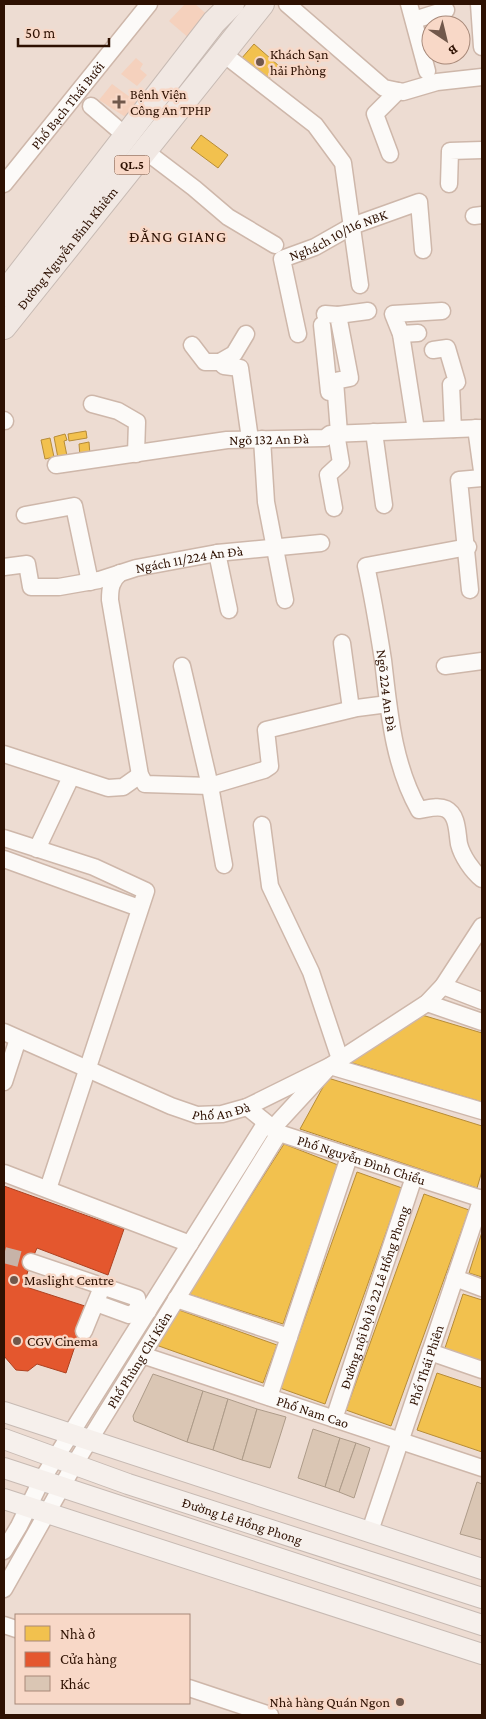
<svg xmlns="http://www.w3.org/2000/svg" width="486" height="1719" font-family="'Crimson Pro',serif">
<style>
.built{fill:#f5d1bd}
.homes{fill:#f2c14e;stroke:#b78c37}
.shops{fill:#e4572e;stroke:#ad4221}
.building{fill:#dac6b4;stroke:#ad9b89}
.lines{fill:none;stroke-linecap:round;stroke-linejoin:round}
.minor-tunnel{stroke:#c7b3a8;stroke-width:16;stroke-dasharray:16 8;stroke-linecap:butt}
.minor-casing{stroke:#ceb7aa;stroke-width:19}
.major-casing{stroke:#c7bab3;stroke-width:22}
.highway-casing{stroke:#c7bab3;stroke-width:26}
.minor{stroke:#fcfaf8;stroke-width:16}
.major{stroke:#f6f0ec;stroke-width:20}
.highway{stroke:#f1e8e3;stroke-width:24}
.poi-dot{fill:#71584b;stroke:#f8d8c7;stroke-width:2}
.labels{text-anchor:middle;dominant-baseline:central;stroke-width:5;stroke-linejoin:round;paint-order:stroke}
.shield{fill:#f8d8c7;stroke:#6b4d3d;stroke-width:1}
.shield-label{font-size:12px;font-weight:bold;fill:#2e1102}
.poi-label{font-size:14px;fill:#2e1102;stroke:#f8d8c7;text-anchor:start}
.street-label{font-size:14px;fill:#2e1102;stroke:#f8d8c7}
.quarter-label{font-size:16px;letter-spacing:1px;fill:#2e1102;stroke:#f8d8c7}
</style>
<rect width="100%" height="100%" fill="#eddcd2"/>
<!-- built -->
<g class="built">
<path d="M185,4H195L210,17L190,39L169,21Z"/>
<path d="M136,58L143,64L140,69L147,75L137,86L121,74Z"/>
<path d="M112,84L138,103L127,118L99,100Z"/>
</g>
<!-- homes -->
<g class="homes">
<path d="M254,44L279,66L267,81L241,59Z"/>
<path d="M201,135L228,155L218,168L191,148Z"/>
<path d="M86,431L87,438L69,441L68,434Z"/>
<path d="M65,434L67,440L64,441L67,456L58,458L54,437Z"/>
<path d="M50,438L54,457L45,459L41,440Z"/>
<path d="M89,442L90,455L80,456L79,444Z"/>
<path d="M422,1015L482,1033V1102L349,1062Z"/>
<path d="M328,1078L482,1126V1171L477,1188L300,1129Z"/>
<path d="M284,1144L338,1165L283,1324L188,1294Z"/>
<path d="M357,1172L402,1188L325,1404L280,1388Z"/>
<path d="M424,1194L469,1210L391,1426L346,1410Z"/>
<path d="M482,1232V1277L469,1273Z"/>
<path d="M463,1294L482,1300V1364L444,1351Z"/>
<path d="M179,1310L277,1345L263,1383L156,1345Z"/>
<path d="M437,1373L482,1388V1452L417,1430Z"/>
</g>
<!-- shops -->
<path class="shops" d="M4,1186L124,1229L108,1275L37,1248L31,1262L23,1286L88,1307L66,1373L37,1364L28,1371L16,1370L4,1356Z"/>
<!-- building -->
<g class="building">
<path d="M153,1374L203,1391L187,1442L134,1421L133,1416Z"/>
<path d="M203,1391L228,1399L213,1450L187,1442Z"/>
<path d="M228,1399L257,1409L242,1460L213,1450Z"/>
<path d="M257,1409L286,1417L270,1468L242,1460Z"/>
<path d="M313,1429L340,1438L325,1487L298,1478Z"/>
<path d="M340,1438L356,1443L339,1492L325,1487Z"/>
<path d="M356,1443L370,1448L354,1498L339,1492Z"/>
<path d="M477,1482L482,1484V1540L460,1534Z"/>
</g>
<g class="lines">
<!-- minor-tunnel -->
<path class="minor-tunnel" d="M4,1255L31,1262"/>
<!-- minor casing -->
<g class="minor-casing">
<g id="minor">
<path d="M287,4L384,88L403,92L437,82L482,77"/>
<path d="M409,4L427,71"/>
<path d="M479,4L482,47"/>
<path d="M414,20L446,10"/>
<path d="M221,52L315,125L343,163L360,285"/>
<path d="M91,106L127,137"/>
<path d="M144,150L194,188L228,217L275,245"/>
<path d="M390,154L375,114L398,91"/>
<path id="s1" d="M4,184L149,4"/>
<path d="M449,184L450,151L482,150"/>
<path d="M474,216L482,215"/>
<path d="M325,314L338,315L350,378L335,381L339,433"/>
<path d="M338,315L368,311"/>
<path d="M322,325L329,392"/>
<path id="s2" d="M298,334L282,259L315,247L352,226L419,202L423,250"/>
<path d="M401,334L418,333"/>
<path d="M192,345L205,362H220L224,366L240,368L250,439"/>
<path d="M433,350L447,348L457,382L451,385L453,429"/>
<path d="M220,362L234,354L246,334"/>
<path d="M92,404L118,411L137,422L136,454"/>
<path d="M4,420L5,421"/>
<path d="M476,428L482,471"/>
<path d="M416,430L401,334L393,314L442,311"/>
<path d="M374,432L384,505"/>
<path d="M262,439L266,502L285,600"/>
<path id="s3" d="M56,465L227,440L325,438L330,434L482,428"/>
<path d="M334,508L328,475L341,463L336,433"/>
<path d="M25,515L74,506L90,582"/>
<path id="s4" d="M468,547L366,566C373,597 378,628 383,660C389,711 393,764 419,810C427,809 438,805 446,809C458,815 457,833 459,844C462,856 472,871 482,879"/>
<path d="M217,553L229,610"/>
<path id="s5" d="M4,567L27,564L31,587H59L99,580L136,568L217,553L321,543"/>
<path d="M120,573C111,581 110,588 110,600L140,775L145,784L210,786L264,770L270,766L266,730L357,708L388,704"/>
<path d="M470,590L459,480L482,478"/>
<path d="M342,643L351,709"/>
<path d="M182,666L210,786L224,865"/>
<path d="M445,666L482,661"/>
<path d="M4,754L108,788L123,787L140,775"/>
<path d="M262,825L270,886L311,972L340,1059"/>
<path d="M4,838L94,867L146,891L48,1189"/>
<path d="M37,849L71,777"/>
<path d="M4,859L139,908"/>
<path d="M443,986L482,1001"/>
<path d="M427,1003L482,1022"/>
<path id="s6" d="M4,1032L171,1106L197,1115L222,1114L247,1107L330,1066L427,1003L443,986L482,926"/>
<path d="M4,1082L18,1039"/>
<path id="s7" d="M247,1107L279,1133L482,1199"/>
<path d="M272,1129L330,1066L482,1111"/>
<path d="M4,1173L190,1244"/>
<path d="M31,1262L137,1298L139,1309"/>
<path d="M455,1278L482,1288"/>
<path d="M176,1299L289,1337"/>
<path d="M96,1303L129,1315L139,1309L148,1311"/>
<path d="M84,1331L100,1292"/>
<path d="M430,1352L482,1370"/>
<path id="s8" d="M142,1355L482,1468"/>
<path d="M269,1397L349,1157"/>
<path id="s9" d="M334,1419L414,1177"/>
<path id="s10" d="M370,1531L482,1198"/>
<path d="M4,1551L19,1526L41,1481L265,1124"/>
<path id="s11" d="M4,1589L74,1465L279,1133"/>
<path d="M4,1625L16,1629"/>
<path d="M189,1688L270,1715"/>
</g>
</g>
<!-- major casing -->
<g class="major-casing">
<g id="major">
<path d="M4,1412L482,1569"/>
<path id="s12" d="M4,1439L128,1484L482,1598"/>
<path d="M4,1468L482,1625"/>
<path d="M4,1499L482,1654"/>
</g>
</g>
<!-- highway casing -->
<g class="highway-casing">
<g id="highway">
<path d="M4,294L214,22L232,4"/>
<path id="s13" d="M4,327L262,4"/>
</g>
</g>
<!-- minor -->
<use href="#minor" class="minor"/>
<!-- major -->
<use href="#major" class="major"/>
<!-- highway -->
<use href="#highway" class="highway"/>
</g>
<!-- markers -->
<g class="poi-dot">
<circle cx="260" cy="62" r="5"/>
<path d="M116.5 94.5h5v5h5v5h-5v5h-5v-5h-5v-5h5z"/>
<circle cx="14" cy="1280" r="5"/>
<circle cx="17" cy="1341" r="5"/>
<circle cx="400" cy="1702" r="5"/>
</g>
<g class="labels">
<!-- shield labels -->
<rect class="shield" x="114.5" y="155.5" width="35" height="19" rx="4"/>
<g class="shield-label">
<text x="132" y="165">QL.5</text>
</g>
<!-- poi labels -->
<g class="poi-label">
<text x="270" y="54">Khách Sạn<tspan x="270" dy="16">hải Phòng</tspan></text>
<text x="130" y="94">Bệnh Viện<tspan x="130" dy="16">Công An TPHP</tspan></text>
<text x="24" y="1280">Maslight Centre</text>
<text x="27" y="1341">CGV Cinema</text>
<text x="390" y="1702" text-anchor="end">Nhà hàng Quán Ngon</text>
</g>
<!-- street labels -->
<g class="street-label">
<text stroke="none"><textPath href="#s1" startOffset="101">Phố Bạch Thái Bưởi</textPath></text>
<text stroke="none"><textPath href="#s2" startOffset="138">Nghách 10/116 NBK</textPath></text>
<text stroke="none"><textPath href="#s13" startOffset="101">Đường Nguyễn Bỉnh Khiêm</textPath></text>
<text stroke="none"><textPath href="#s3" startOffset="215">Ngõ 132 An Đà</textPath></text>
<text stroke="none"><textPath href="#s5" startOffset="208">Ngách 11/224 An Đà</textPath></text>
<text stroke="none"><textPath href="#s4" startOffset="230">Ngõ 224 An Đà</textPath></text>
<text stroke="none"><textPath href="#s6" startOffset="235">Phố An Đà</textPath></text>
<text stroke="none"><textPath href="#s7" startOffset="128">Phố Nguyễn Đình Chiểu</textPath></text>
<text stroke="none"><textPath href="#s9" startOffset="128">Đường nội bộ lô 22 Lê Hồng Phong</textPath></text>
<text stroke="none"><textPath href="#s11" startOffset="266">Phố Phùng Chí Kiên</textPath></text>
<text stroke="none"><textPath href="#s10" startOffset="175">Phố Thái Phiên</textPath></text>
<text stroke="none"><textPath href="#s8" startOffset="180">Phố Nam Cao</textPath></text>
<text stroke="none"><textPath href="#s12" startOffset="252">Đường Lê Hồng Phong</textPath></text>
</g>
<!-- quarter labels -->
<g class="quarter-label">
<text x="178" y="236">ĐẰNG GIANG</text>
</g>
</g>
<!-- border -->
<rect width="486" height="1719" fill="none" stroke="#2e1102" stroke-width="10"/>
<!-- legend -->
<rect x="15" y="1614" width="175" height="90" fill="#f8d8c7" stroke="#a78878"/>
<rect x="25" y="1626" width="25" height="15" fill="#f2c14e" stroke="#a78878"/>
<text x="60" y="1639" font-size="15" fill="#2e1102">Nhà ở</text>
<rect x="25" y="1652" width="25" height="15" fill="#e4572e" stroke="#a78878"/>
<text x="60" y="1664" font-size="15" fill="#2e1102">Cửa hàng</text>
<rect x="25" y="1676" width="25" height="15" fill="#dac6b4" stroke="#a78878"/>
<text x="60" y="1689" font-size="15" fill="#2e1102">Khác</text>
<!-- north arrow -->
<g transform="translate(446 40) rotate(145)"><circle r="24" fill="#f8d8c7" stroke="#a78878"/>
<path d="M0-4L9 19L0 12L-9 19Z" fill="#71584b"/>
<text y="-8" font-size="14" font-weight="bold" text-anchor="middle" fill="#2e1102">B</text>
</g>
<!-- scale -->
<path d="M18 38v8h91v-8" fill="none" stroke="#2e1102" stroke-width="2.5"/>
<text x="25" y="38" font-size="15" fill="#2e1102" stroke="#f8d8c7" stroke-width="4" paint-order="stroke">50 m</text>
</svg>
